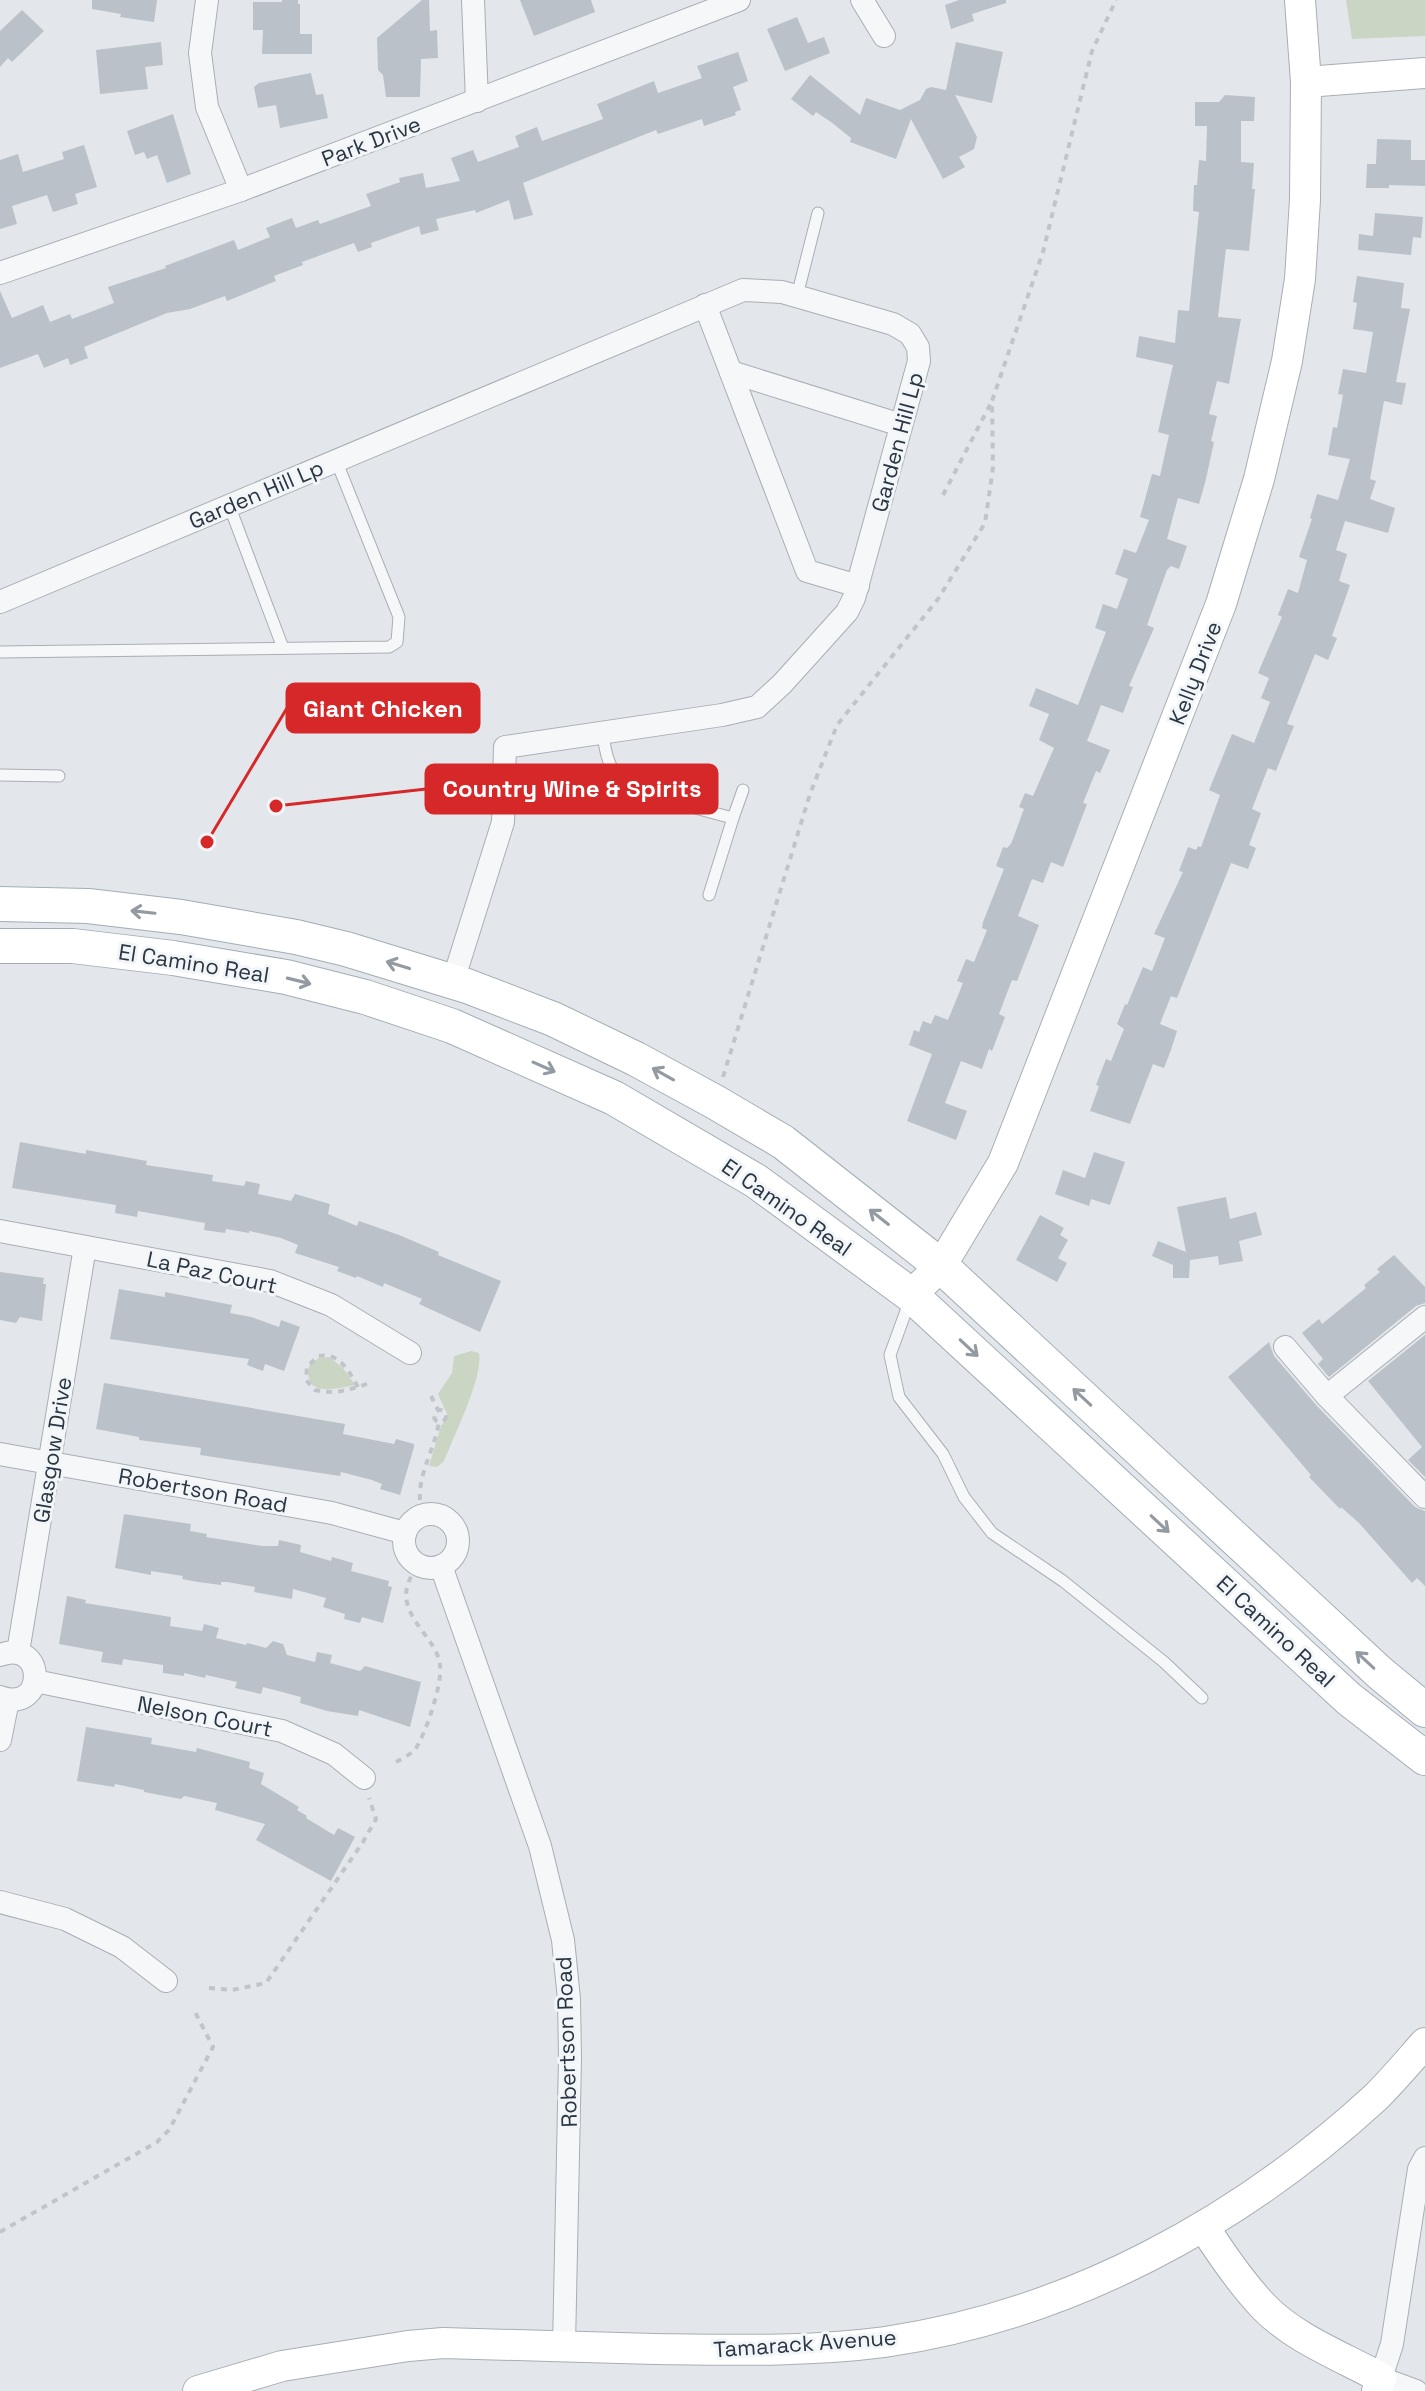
<svg xmlns="http://www.w3.org/2000/svg" width="1425" height="2391" font-family="'Space Grotesk',sans-serif">
<style>
.green{fill:#cad5c4}
.building{fill:#bac1c8}
.lines{fill:none;stroke-linecap:round;stroke-linejoin:round}
.lane-casing{stroke:#a8aeb5;stroke-width:13}
.street-casing{stroke:#a8aeb5;stroke-width:24}
.secondary-casing{stroke:#a8aeb5;stroke-width:32}
.primary-casing{stroke:#a2adb7;stroke-width:36}
.path{stroke:#c1c5ca;stroke-width:4;stroke-dasharray:6 6;stroke-linecap:butt}
.lane{stroke:#f6f7f9;stroke-width:11}
.street{stroke:#f6f7f9;stroke-width:22}
.secondary{stroke:#fff;stroke-width:30}
.primary{stroke:#fff;stroke-width:34}
.oneway{stroke:#949aa1}
.labels{text-anchor:middle;dominant-baseline:central;stroke-width:6;stroke-linejoin:round;paint-order:stroke}
.street-label{font-size:22px;fill:#2a3643;stroke:#f3f6f8}
.leader{fill:none;stroke:#d62828;stroke-width:3}
.callout-dot{fill:#d62828;stroke:#f3f6f8;stroke-width:3}
.callout{fill:#d62828;stroke:#d62828;stroke-width:3}
.callout-label{font-size:24px;text-anchor:middle;font-weight:bold;fill:#fff}
</style>
<rect width="100%" height="100%" fill="#e3e7eb"/>
<!-- green -->
<g class="green">
<path d="M1346,0H1425V36L1352,39Z"/>
<path d="M471,1351L479,1353C484,1375 453,1438 444,1461L437,1467L429,1466L441,1426L448,1416L438,1394L452,1373L454,1356Z"/>
<path d="M329,1357L343,1368L355,1385C335,1389 301,1398 310,1364L319,1358Z"/>
</g>
<!-- building -->
<g class="building">
<path d="M92,0H157L154,22L120,17L121,14L92,9Z"/>
<path d="M282,0H298V4H300V34H312V54H262L263,30H253V2H282Z"/>
<path d="M422,0H429L430,31L437,30L438,58L421,59L420,97H386L383,75L378,70L377,38Z"/>
<path d="M520,0H591L595,12L534,36Z"/>
<path d="M959,0H1006V3L972,14L974,21L951,29L945,5Z"/>
<path d="M22,10L44,31L12,62L8,58L0,67V31Z"/>
<path d="M797,17L808,43L824,37L830,53L785,71L767,29Z"/>
<path d="M161,42L163,65L145,67L148,89L100,94L96,50Z"/>
<path d="M956,42L1003,52L992,103L955,95L977,137L974,149L959,157L965,167L943,179L911,119L896,159L850,142L851,138L831,122L816,112L813,116L791,99L810,75L860,115L866,98L900,110L920,100L926,89L931,87L946,90Z"/>
<path d="M738,52L748,81L733,87L741,110L735,112L736,115L704,126L702,119L658,134L656,130L523,183L533,215L514,220L509,200L476,213L475,210L436,219L439,230L421,235L419,226L371,243L372,247L358,252L354,243L302,262L303,265L274,276L276,281L227,301L225,296L190,309L167,313L84,347L88,358L70,365L68,358L44,368L38,354L0,368V291L12,318L43,305L50,322L70,314L72,319L114,303L108,287L166,268L165,266L234,240L238,250L270,237L266,228L292,218L296,228L318,220L320,224L371,206L366,194L400,182L399,178L423,173L426,188L460,181L451,158L473,150L478,162L519,147L515,136L537,127L542,141L603,119L597,104L654,81L658,93L702,78L697,66Z"/>
<path d="M311,73L316,95L323,94L328,118L280,128L276,105L258,108L254,87L259,83Z"/>
<path d="M1225,95L1255,97L1254,121H1241V162L1254,163L1252,189H1255L1249,251L1226,249L1218,317L1241,319L1229,384L1217,381L1209,414L1217,416L1211,441L1214,442L1206,479L1199,504L1178,498L1167,539L1187,546L1179,569L1171,566L1167,570L1147,625L1154,628L1129,686L1133,687L1123,713L1101,705L1087,741L1110,750L1100,773L1096,771L1083,803L1087,804L1063,867L1051,862L1043,883L1032,879L1018,916L1039,925L1017,981L1012,980L999,1014L1005,1017L992,1051L989,1049L982,1069L961,1061L945,1103L967,1111L956,1140L907,1121L932,1054L909,1045L914,1030L919,1032L923,1021L931,1024L935,1015L948,1020L963,983L957,981L966,959L974,962L987,930L982,928L983,922L1004,869L996,866L1003,847L1007,848L1011,844L1024,809L1019,807L1025,793L1033,796L1054,748L1039,740L1049,714L1029,706L1036,688L1078,705L1106,632L1095,628L1103,604L1117,609L1128,579L1115,574L1124,549L1136,553L1149,520L1140,517L1152,474L1160,476L1169,435L1158,432L1173,365L1136,357L1139,336L1175,343L1178,310L1189,311L1199,212L1193,211L1194,185H1197L1199,160L1206,161L1207,126H1195V102H1219Z"/>
<path d="M173,114L191,174L167,183L157,155L147,159L144,152L135,155L127,131Z"/>
<path d="M1377,139L1411,140V160H1425V186L1389,185V188H1366L1367,164H1376Z"/>
<path d="M84,145L97,187L75,194L78,204L53,212L47,195L12,206L17,224L0,229V160L18,154L23,172L64,159L62,152Z"/>
<path d="M1375,213L1423,217L1421,238L1413,237L1411,255L1358,250L1359,234L1373,236Z"/>
<path d="M1357,276L1404,283L1401,308L1410,309L1396,382L1406,383L1402,405L1384,401L1370,479L1376,481L1370,499L1395,508L1388,533L1345,521L1336,550L1347,554L1339,581L1350,585L1332,636L1337,638L1328,660L1315,654L1287,724L1294,726L1276,771L1268,768L1252,809L1261,813L1249,845L1256,848L1248,869L1231,863L1177,998L1171,996L1160,1024L1177,1031L1171,1050L1164,1068L1153,1064L1130,1124L1090,1111L1099,1086L1096,1085L1106,1059L1111,1061L1124,1029L1117,1024L1125,1004L1127,1005L1143,967L1152,971L1165,938L1154,934L1183,872L1179,871L1188,847L1196,850L1198,846L1201,847L1220,795L1209,790L1232,734L1254,743L1270,702L1261,698L1269,678L1258,673L1282,617L1278,615L1288,589L1298,593L1307,560L1299,557L1312,519L1310,518L1317,494L1338,500L1350,459L1328,455L1333,427L1337,428L1343,395L1338,394L1343,369L1366,373L1373,332L1353,329L1357,303L1353,302Z"/>
<path d="M20,1142L86,1154V1150L147,1161L146,1165L213,1175L212,1181L244,1186L246,1181L260,1184L258,1194L291,1201L295,1194L330,1204L328,1214L357,1226L359,1221L399,1235L439,1252L438,1255L501,1281L480,1332L419,1304L422,1299L384,1283L383,1287L357,1276L356,1278L337,1271L339,1267L295,1253L298,1245L281,1238L249,1231V1233L226,1229L225,1233L204,1230L205,1223L138,1211L137,1217L115,1213L116,1205L12,1188Z"/>
<path d="M1094,1152L1125,1162L1110,1205L1091,1199L1089,1206L1055,1194L1063,1170L1085,1178Z"/>
<path d="M1226,1197L1230,1219L1256,1212L1262,1235L1239,1241L1243,1261L1219,1265L1218,1256L1190,1260L1189,1278H1173V1265L1152,1256L1158,1241L1186,1252L1177,1207Z"/>
<path d="M1040,1215L1064,1228L1060,1235L1068,1240L1058,1258L1067,1263L1057,1282L1016,1260Z"/>
<path d="M1394,1255L1425,1287V1303L1416,1306L1329,1377L1318,1364L1323,1359L1302,1333L1319,1319L1322,1324L1366,1288L1364,1285L1380,1272L1377,1269Z"/>
<path d="M0,1272L44,1278L43,1284H46L42,1321L20,1317L16,1323L0,1320Z"/>
<path d="M119,1289L165,1297V1292L232,1305L230,1313L251,1317L279,1327L281,1320L300,1327L284,1371L265,1364L263,1371L247,1365L249,1359L110,1339Z"/>
<path d="M1425,1335V1477L1408,1460L1422,1447L1368,1381Z"/>
<path d="M1269,1342L1274,1356L1317,1406L1415,1507L1425,1511V1586L1417,1578L1412,1583L1359,1523L1341,1507L1340,1509L1309,1477L1311,1475L1228,1377Z"/>
<path d="M104,1383L345,1424L343,1434L394,1444L396,1439L414,1444V1447L400,1495L380,1489L382,1484L372,1480L341,1472L340,1476L200,1455L201,1448L139,1440V1437L96,1429Z"/>
<path d="M124,1514L191,1524L190,1531L207,1534L206,1537L262,1546H278L279,1540L301,1545L300,1552L331,1561L332,1557L353,1563L351,1571L389,1581L388,1586L392,1587L383,1623L362,1617L360,1623L344,1619L345,1614L323,1607L326,1598L293,1589L292,1599L254,1592L255,1587L227,1582H221V1585L198,1582L182,1579L183,1576L151,1571V1575L115,1568Z"/>
<path d="M67,1596L86,1600L85,1603L171,1617L170,1626L202,1631L204,1624L219,1628L216,1638L246,1645L247,1643L266,1648L273,1641L283,1644L287,1655L315,1662L317,1652L332,1655L330,1663L360,1671L365,1666L421,1682L410,1727L359,1710L358,1716L327,1711L300,1703L301,1697L263,1687L261,1694L235,1688L237,1682L206,1675L205,1678L184,1673V1676L163,1673V1665L123,1659L122,1665L101,1662L103,1652L59,1644Z"/>
<path d="M86,1727L152,1738L151,1744L196,1752L197,1748L250,1762L249,1768L264,1773L261,1784L299,1807L297,1810L307,1816L306,1818L334,1835L338,1828L355,1837L331,1881L256,1840L265,1824L215,1810L217,1803L184,1796L181,1799L144,1792V1790L115,1784L114,1787L77,1781Z"/>
</g>
<g class="lines">
<!-- lane casing -->
<g class="lane-casing">
<g id="lane">
<path d="M797,296L818,213"/>
<path d="M229,505L283,648"/>
<path d="M0,652L389,647L397,642L399,617L336,460"/>
<path d="M603,733C608,783 627,789 672,801C692,807 713,813 733,818L709,895"/>
<path d="M0,775L59,776"/>
<path d="M733,818L743,790"/>
<path d="M910,1300L890,1355L899,1397L943,1454L964,1497L992,1533L1063,1581L1164,1662L1202,1698"/>
</g>
</g>
<!-- street casing -->
<g class="street-casing">
<g id="street">
<path d="M207,0L200,53L207,107L241,190"/>
<path d="M473,0L477,101"/>
<path d="M862,0L884,36"/>
<path d="M0,273L241,190L739,0"/>
<path d="M705,305L807,571L858,586"/>
<path d="M731,372L901,425"/>
<path d="M0,602L743,290L782,292L893,324L910,334L918,347L919,361L854,598L847,612L782,684L757,707L722,715L505,747L503,822L453,981"/>
<path d="M0,1231L270,1281L331,1305L410,1353"/>
<path d="M1285,1347L1327,1396L1425,1497"/>
<path d="M1327,1396L1425,1317"/>
<path d="M0,1454L332,1513L405,1533"/>
<circle cx="431" cy="1541" r="27"/>
<path d="M441,1566L540,1846L563,1940L569,1999L570,2058L564,2346"/>
<path d="M18,1652L85,1247"/>
<path d="M0,1655C46,1638 47,1714 0,1697"/>
<path d="M35,1681L282,1731L334,1754L364,1778"/>
<path d="M0,1740L8,1700"/>
<path d="M0,1902L65,1919L122,1947L166,1981"/>
<path d="M1416,2391L1381,2378L1392,2344L1419,2169L1425,2158"/>
</g>
</g>
<!-- secondary casing -->
<g class="secondary-casing">
<g id="secondary">
<path d="M1306,82L1425,73"/>
<path d="M911,1295L941,1266L1003,1163L1221,604L1259,479L1287,361L1300,279L1305,200L1306,82L1300,0"/>
<path d="M1204,2227C1222,2255 1241,2283 1264,2307C1295,2339 1343,2357 1381,2378L1377,2391"/>
<path d="M198,2391L282,2366L408,2346L443,2343C514,2345 584,2347 655,2349C731,2350 809,2352 885,2342C1070,2315 1240,2222 1376,2097C1393,2080 1409,2061 1425,2043"/>
</g>
</g>
<!-- primary casing -->
<g class="primary-casing">
<g id="primary">
<path d="M0,904L88,906L181,917L296,937L346,949L467,986L553,1019L636,1059L715,1102L783,1142L941,1266L1380,1673L1425,1710"/>
<path d="M0,946H73L173,958L286,977L365,997L452,1026L614,1098L756,1181L911,1295L1349,1699L1425,1758"/>
</g>
</g>
<!-- path -->
<g class="path">
<path d="M943,495L991,403"/>
<path d="M723,1077L810,794L837,725L938,599L985,523L993,468L992,401L1043,252L1092,51L1116,0"/>
<path d="M358,1387C348,1370 339,1352 318,1356L307,1367L306,1380L315,1390C336,1395 353,1389 372,1382"/>
<path d="M431,1396L438,1410"/>
<circle cx="440" cy="1416" r="6"/>
<path d="M420,1500C418,1474 435,1448 439,1422"/>
<path d="M396,1762C403,1758 412,1754 416,1748C426,1733 443,1682 440,1665C437,1635 390,1613 412,1575"/>
<path d="M209,1988L232,1990L266,1983L363,1842L376,1819L369,1798"/>
<path d="M0,2232L157,2142L169,2130L213,2047L194,2010"/>
</g>
<!-- lane -->
<use href="#lane" class="lane"/>
<!-- street -->
<use href="#street" class="street"/>
<!-- secondary -->
<use href="#secondary" class="secondary"/>
<!-- primary -->
<use href="#primary" class="primary"/>
</g>
<!-- one-way arrows -->
<defs><path id="oneway-shaft" d="M-6 0H5M1.5-3L5.5 0L1.5 3" fill="none" stroke-width="1.6" stroke-linecap="round" stroke-linejoin="round" transform="scale(2)"/></defs>
<g class="oneway">
<use href="#oneway-shaft" transform="translate(143 912) rotate(-174)"/>
<use href="#oneway-shaft" transform="translate(398 965) rotate(-163)"/>
<use href="#oneway-shaft" transform="translate(299 981) rotate(14)"/>
<use href="#oneway-shaft" transform="translate(544 1067) rotate(24)"/>
<use href="#oneway-shaft" transform="translate(663 1074) rotate(-151)"/>
<use href="#oneway-shaft" transform="translate(879 1217) rotate(-142)"/>
<use href="#oneway-shaft" transform="translate(969 1348) rotate(43)"/>
<use href="#oneway-shaft" transform="translate(1082 1397) rotate(-137)"/>
<use href="#oneway-shaft" transform="translate(1160 1524) rotate(43)"/>
<use href="#oneway-shaft" transform="translate(1365 1660) rotate(-137)"/>
</g>
<g class="labels">
<!-- street labels -->
<g class="street-label">
<text transform="translate(371 141) rotate(-21)">Park Drive</text>
<text transform="translate(897 442) rotate(-75)">Garden Hill Lp</text>
<text transform="translate(256 494) rotate(-23)">Garden Hill Lp</text>
<text transform="translate(1195 673) rotate(-69)">Kelly Drive</text>
<text transform="translate(194 963) rotate(9)">El Camino Real</text>
<text transform="translate(787 1207) rotate(35)">El Camino Real</text>
<text transform="translate(212 1272) rotate(12)">La Paz Court</text>
<text transform="translate(52 1450) rotate(-81)">Glasgow Drive</text>
<text transform="translate(203 1490) rotate(10)">Robertson Road</text>
<text transform="translate(1276 1631) rotate(43)">El Camino Real</text>
<text transform="translate(205 1716) rotate(11)">Nelson Court</text>
<text transform="translate(566 2042) rotate(-92)">Robertson Road</text>
<text transform="translate(805 2343) rotate(-4)">Tamarack Avenue</text>
</g>
</g>
<!-- callouts -->
<path class="leader" d="M207 842L287 708M276 806L426 789"/>
<g class="callout-dot">
<circle cx="207" cy="842" r="8"/>
<circle cx="276" cy="806" r="8"/>
</g>
<g class="callout">
<rect x="287" y="684" width="192" height="48" rx="8"/>
<rect x="426" y="765" width="291" height="48" rx="8"/>
</g>
<g class="callout-label">
<text x="383" y="717">Giant Chicken</text>
<text x="572" y="797">Country Wine &amp; Spirits</text>
</g>
</svg>
